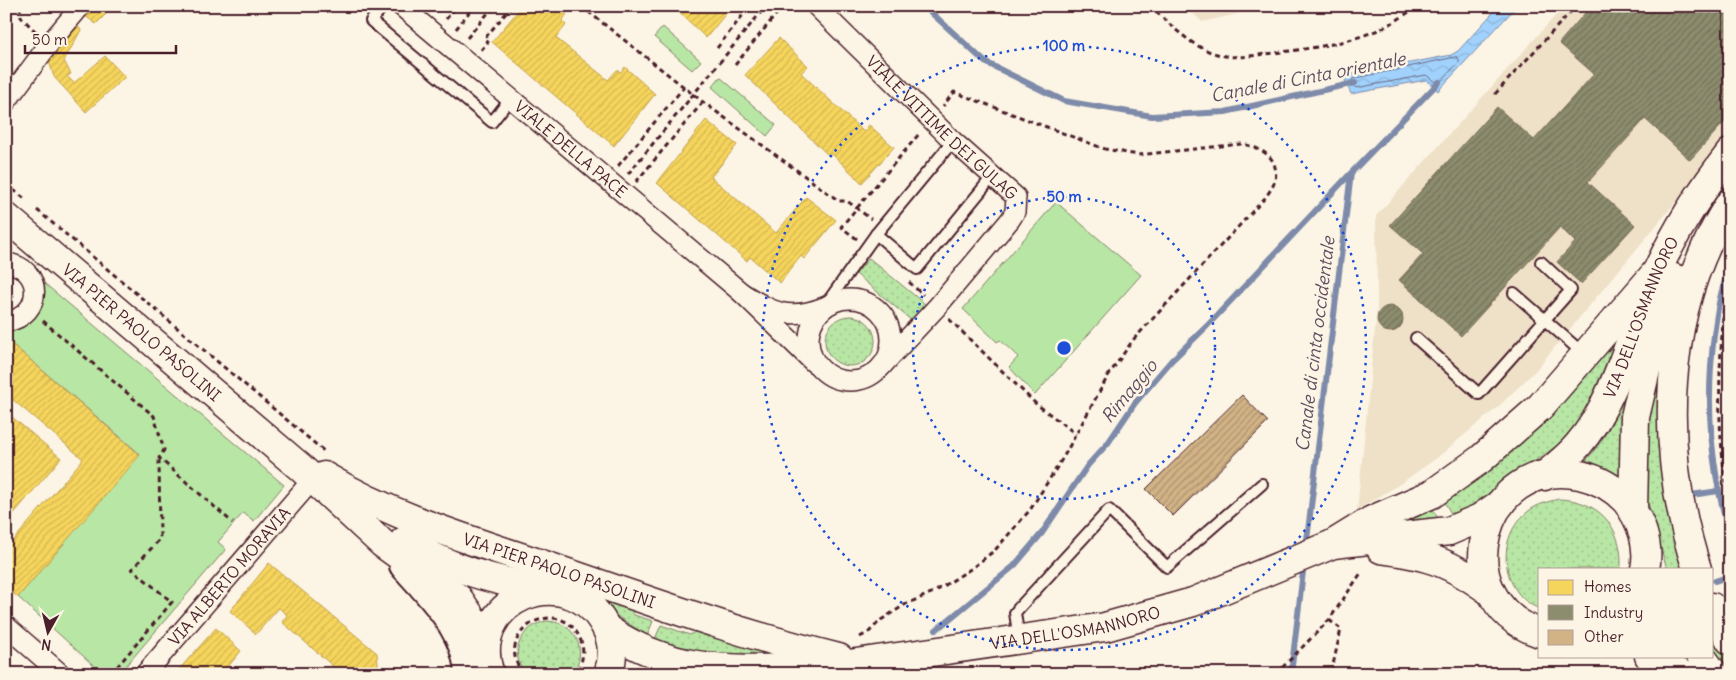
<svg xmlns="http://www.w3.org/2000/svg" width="1736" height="680" font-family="Delius,sans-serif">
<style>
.built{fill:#efe1c8}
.grass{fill:url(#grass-dots);stroke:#818268}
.green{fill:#b8e6a4;stroke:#818268}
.water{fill:url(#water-waves);stroke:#7e8aa9}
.homes{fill:url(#homes-hatch);stroke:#c29e4d}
.industry{fill:url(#industry-hatch);stroke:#786b5a}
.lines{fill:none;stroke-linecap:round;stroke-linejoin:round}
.shore{stroke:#6c677f;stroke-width:1}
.stream{stroke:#7e8aa9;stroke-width:6}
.building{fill:url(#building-hatch);stroke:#4a1f2b}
.service-casing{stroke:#4a1f2b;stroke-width:14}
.minor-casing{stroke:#4a1f2b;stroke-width:22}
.tertiary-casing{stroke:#4a1f2b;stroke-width:28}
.secondary-casing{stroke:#4a1f2b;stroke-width:31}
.primary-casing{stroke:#4a1f2b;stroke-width:31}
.path{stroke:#4a1f2b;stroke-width:3;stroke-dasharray:5 4;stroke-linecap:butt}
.service{stroke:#fcf5e5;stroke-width:10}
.minor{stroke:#fcf5e5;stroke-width:19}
.tertiary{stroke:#fcf5e5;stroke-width:24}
.secondary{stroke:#fcf5e5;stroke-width:28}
.primary{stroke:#fcf5e5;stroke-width:28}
.ring{fill:none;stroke:#1d4ed8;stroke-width:2.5;stroke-dasharray:2.5 5}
.labels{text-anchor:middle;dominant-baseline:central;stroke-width:5;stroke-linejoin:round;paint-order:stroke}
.street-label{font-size:16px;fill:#4a1f2b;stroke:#fcf5e5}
.water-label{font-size:18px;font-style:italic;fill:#604c60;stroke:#fcf5e5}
.centre{fill:#1d4ed8;stroke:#fcf5e5;stroke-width:2.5}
.ring-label{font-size:15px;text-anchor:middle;font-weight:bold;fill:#1d4ed8;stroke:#fcf5e5;stroke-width:5;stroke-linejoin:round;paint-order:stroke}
</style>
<defs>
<pattern id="grass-dots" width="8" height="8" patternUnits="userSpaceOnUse" patternTransform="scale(1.25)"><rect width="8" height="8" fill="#b8e6a4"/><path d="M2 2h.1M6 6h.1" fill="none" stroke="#a0c58d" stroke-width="1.8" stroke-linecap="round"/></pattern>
<pattern id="water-waves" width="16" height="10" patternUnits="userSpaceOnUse" patternTransform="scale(1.25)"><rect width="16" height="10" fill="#a0d2fd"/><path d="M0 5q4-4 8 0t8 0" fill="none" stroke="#8bb4d9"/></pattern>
<pattern id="homes-hatch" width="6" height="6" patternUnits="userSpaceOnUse" patternTransform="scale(1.25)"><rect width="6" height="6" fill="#f6d55c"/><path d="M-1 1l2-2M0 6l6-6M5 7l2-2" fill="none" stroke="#d4b650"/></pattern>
<pattern id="industry-hatch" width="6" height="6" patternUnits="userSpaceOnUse" patternTransform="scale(1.25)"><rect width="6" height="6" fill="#8c8c6e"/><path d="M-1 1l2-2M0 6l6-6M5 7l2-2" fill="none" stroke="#74725b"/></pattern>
<pattern id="building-hatch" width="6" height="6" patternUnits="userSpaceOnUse" patternTransform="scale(1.25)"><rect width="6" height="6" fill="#d1b385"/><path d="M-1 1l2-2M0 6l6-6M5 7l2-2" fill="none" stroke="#ac916d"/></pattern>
</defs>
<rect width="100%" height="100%" fill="#fcf5e5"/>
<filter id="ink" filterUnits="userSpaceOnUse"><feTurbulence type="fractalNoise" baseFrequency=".02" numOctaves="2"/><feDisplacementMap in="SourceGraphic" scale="10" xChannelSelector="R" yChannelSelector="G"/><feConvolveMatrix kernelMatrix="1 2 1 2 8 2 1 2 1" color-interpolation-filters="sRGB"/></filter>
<g filter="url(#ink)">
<!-- built -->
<g class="built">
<path d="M1185,6H1273L1202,22Z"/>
<path d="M1564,6H1730V137L1535,371L1498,407L1438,457L1400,484L1357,510L1377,309L1376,216Z"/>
</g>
<!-- grass -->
<g class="grass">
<path d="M869,258L926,305L912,321L856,274Z"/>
<circle cx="850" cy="341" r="25"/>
<path d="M1665,317L1689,569H1667L1644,489L1641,463Z"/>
<path d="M1623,326L1585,411L1567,435L1558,445L1535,461L1511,473L1479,504L1454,519L1443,499Z"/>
<path d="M1637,351L1621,479L1610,470L1586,460C1615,430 1625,390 1637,351Z"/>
<path d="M1559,499C1598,500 1622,526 1621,565L1620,569H1540V609C1502,595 1495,541 1524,515C1534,505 1546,502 1559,499Z"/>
<path d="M1431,506L1440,522L1397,525L1394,522Z"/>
<path d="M410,528L627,600L634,615L653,621L648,634L646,635L617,616L587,591L457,558Z"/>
<path d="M547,621C576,622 589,651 572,674H526C507,653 522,625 547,621Z"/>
<path d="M1712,624L1730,658V671L1712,652Z"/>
<path d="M661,625L690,635L705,625L787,652L762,658L683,652L655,639Z"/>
</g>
<!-- green -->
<g class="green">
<path d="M663,27L701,61L692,70L654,37Z"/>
<path d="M720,77L776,125L767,136L712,87Z"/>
<path d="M1056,202L1141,275L1035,395L1009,367L1018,357L1000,340L997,342L963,309Z"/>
<path d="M38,278L284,485L254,521L243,513L218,542L226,549L119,674H103L18,597L140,454L6,339V321H10Z"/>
</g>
<!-- water -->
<path class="water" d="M1499,6H1517L1438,91L1426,80L1351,94L1343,76L1451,55L1458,51Z"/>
<!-- homes -->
<g class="homes">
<path d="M91,6H101L107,13L96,24L84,15Z"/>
<path d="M522,6H554L567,14L562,21L566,25L556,38L608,80L617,70L621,72L625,67L655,94L614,146L492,42Z"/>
<path d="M673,6H732L706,38Z"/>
<path d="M76,24L81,30L64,61L71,74L67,76L74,83L105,56L125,77L86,112L54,77L48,58Z"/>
<path d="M779,38L808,66L801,73L864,132L869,125L894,147L862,183L832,154L829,156L745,75Z"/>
<path d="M706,120L737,145L711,177L776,233L806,197L836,220L804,259L801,256L780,283L750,257L747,261L657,183Z"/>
<path d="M6,339L140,455L18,597L6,588V537L12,542L83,459L6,394Z"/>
<path d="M6,412L61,458L11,517L6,513Z"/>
<path d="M269,563L377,653L379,674H342L282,622L287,615L279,608L256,634L230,611Z"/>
<path d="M216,628L241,651L222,674H175Z"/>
<path d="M1146,668L1151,674H1140Z"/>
</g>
<!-- industry -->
<g class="industry">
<path d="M1591,6H1730V116L1690,160L1645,119L1588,182L1635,225L1581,284L1557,262L1575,242L1560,227L1461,336L1399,280L1423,254L1390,225L1497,107L1534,140L1594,74L1559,43Z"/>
<circle cx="1390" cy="319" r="13"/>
</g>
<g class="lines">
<!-- shore -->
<path class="shore" d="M1457,57L1460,61L1438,84L1426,75L1356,88L1351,82L1353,79Z"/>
<!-- stream -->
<g class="stream">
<path d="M924,6L985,62L1064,101L1152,116L1225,112L1355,83"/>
<path d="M1730,269C1720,289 1717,313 1714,335C1705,408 1711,468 1730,538"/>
<path d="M1691,495L1719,491"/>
<path d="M1306,548L1351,173L1439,82"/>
<path d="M1715,581L1730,576"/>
<path d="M936,630L1014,566L1042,533L1088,465L1108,443L1135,403L1171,361L1207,326L1350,174"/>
<path d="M1291,674L1304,563"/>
</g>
</g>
<!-- building -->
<path class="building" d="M1242,395L1268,422L1173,516L1146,489Z"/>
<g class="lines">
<!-- service casing -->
<g class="service-casing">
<g id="service">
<path d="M383,6L371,21L492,122L510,99"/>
<path d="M953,141L876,234L917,269L993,176"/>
<path d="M1514,293L1585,355"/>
<path d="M824,307L876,234"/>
<path d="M1416,338L1479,394L1571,290L1541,262"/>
<path d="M1019,639L1015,613L1018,609L1109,510L1167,567L1262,484"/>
</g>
</g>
<!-- minor casing -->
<g class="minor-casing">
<g id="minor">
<path id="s1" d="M401,6L742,293"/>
<path id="s2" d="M816,6L953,141L1016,197L1015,212L1010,220L937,307L880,368"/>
<path d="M6,102L49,44L81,6"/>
<path d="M6,263C44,267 44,316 6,322"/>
<circle cx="850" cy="340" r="41"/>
<path d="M814,363L742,293C773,312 788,321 824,307"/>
<path d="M6,626L61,674"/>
<path id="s3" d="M145,674L313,479"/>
</g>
</g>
<!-- tertiary casing -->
<g class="tertiary-casing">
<path id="tertiary" d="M402,566C429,596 465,631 467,674"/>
</g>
<!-- secondary casing -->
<g class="secondary-casing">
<g id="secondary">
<path id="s4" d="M1544,476C1556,466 1568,457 1578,445C1617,400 1633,325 1658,269C1677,228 1702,189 1730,153"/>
<path d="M1633,511L1635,417L1652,344L1674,278"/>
<path d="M1333,544L1372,520L1432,494L1481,459L1540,407L1659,269"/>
<path d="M1697,569C1658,449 1661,310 1730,203"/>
<path d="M1712,607L1730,640"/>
</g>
</g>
<!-- primary casing -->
<g class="primary-casing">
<g id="primary">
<path id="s5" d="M6,217L300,467L383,544L458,598L487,640"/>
<path id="s6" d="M324,476C396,519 477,542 556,569C650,601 743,635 839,658"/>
<path d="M404,541C452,570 492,580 546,590"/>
<path d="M1381,549C1429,555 1451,563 1491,592"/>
<path d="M607,629C671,672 725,670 799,668"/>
<path d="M1540,633C1442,600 1481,454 1580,475C1598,479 1614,488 1626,501C1641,520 1650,545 1645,569"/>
<path d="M1649,656L1681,674"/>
<path d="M1701,656L1714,674"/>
<path d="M490,674C464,600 568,556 605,626C613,640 614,659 608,674"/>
<path id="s7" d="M780,674L1105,627L1193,602L1333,544L1449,531L1480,518L1500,504"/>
</g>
</g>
<!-- path -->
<g class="path">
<path d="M20,6L21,17L36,32"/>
<path d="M581,6L703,102L839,201H847L871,219"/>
<path d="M1149,6C1170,23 1190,47 1217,54C1235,60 1255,55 1274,53C1322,47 1378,40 1416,6"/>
<path d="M446,19L457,6"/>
<path d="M456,29L474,6"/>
<path d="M467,38L494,6"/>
<path d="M717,48L750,6"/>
<path d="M481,50L488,42L484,39L512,6"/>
<path d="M735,65L783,6"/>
<path d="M1495,94L1576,6"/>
<path d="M618,166L684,87"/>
<path d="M628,174L766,6"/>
<path d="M636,182L703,102"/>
<path d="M6,184L25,199"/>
<path d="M37,210L325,452"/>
<path d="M857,239L841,227L919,134"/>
<path d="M909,282L923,295"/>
<path d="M1730,282C1723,298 1723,318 1722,335C1718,392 1718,447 1730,503"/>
<path d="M6,291L14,297"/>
<path d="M949,319L1035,403L1076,434"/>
<path d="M43,321L154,416L164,450L159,458L233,523"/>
<path d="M1329,620L1341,629L1331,674"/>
<path d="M860,637L869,632L881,620L906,604L936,591L972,568L995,550L1030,510L1064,456L1108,376L1133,340L1265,198C1269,192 1274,186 1275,180C1280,156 1259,147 1241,144L1138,155L1105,149L954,92L943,106"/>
<path d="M111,674L172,602L132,569L160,539L159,459"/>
<path d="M523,674C490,630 563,592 581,641C585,652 582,665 575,674"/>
<path d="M1276,674L1329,620L1361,573"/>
</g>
<!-- service -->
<use href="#service" class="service"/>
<!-- minor -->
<use href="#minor" class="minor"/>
<!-- tertiary -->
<use href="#tertiary" class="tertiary"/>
<!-- secondary -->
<use href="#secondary" class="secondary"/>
<!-- primary -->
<use href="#primary" class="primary"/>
</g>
</g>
<!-- distance rings -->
<g class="ring">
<circle cx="1064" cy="348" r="151"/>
<circle cx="1064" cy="348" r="302"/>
</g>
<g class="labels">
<!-- street labels -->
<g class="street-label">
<text stroke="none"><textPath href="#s2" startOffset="175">VIALE VITTIME DEI GULAG</textPath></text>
<text stroke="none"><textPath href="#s1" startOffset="222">VIALE DELLA PACE</textPath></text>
<text stroke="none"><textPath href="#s4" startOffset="189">VIA DELL'OSMANNORO</textPath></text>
<text stroke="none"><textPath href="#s5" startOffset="178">VIA PIER PAOLO PASOLINI</textPath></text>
<text stroke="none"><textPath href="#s6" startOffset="254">VIA PIER PAOLO PASOLINI</textPath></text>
<text stroke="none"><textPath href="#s3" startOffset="129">VIA ALBERTO MORAVIA</textPath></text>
<text stroke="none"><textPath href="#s7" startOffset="299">VIA DELL'OSMANNORO</textPath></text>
</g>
<!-- water labels -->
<g class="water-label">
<text transform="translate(1308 77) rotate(-11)">Canale di Cinta orientale</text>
<text transform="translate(1315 344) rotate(-83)">Canale di cinta occidentale</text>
<text transform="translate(1129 391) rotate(-50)">Rimaggio</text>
</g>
</g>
<circle cx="1064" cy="348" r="8" class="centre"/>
<g class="ring-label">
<text x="1064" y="51">100 m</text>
<text x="1064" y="202">50 m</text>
</g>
<!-- margin -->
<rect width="1736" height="680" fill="none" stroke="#fcf5e5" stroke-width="25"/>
<rect x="12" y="12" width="1711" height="655" fill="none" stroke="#4a1f2b" stroke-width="2" filter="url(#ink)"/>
<!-- legend -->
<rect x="1538" y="568" width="175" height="90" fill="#fcf5e5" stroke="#b59f9b"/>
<rect x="1548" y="580" width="25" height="15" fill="#f6d55c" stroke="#b59f9b"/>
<text x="1584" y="592" font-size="15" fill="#4a1f2b">Homes</text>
<rect x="1548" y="605" width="25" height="15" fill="#8c8c6e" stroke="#b59f9b"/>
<text x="1584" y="618" font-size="15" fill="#4a1f2b">Industry</text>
<rect x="1548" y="630" width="25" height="15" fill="#d1b385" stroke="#b59f9b"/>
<text x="1584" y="642" font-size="15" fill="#4a1f2b">Other</text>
<!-- north arrow -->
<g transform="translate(48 632) rotate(188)" stroke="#fcf5e5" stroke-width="4" paint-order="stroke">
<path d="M0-4L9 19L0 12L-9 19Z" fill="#4a1f2b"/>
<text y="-8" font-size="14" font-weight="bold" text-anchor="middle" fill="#4a1f2b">N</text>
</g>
<!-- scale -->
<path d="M25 45v8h151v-8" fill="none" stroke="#4a1f2b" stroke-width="2.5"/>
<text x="32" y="45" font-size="15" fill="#4a1f2b" stroke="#fcf5e5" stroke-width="4" paint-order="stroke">50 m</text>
</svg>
